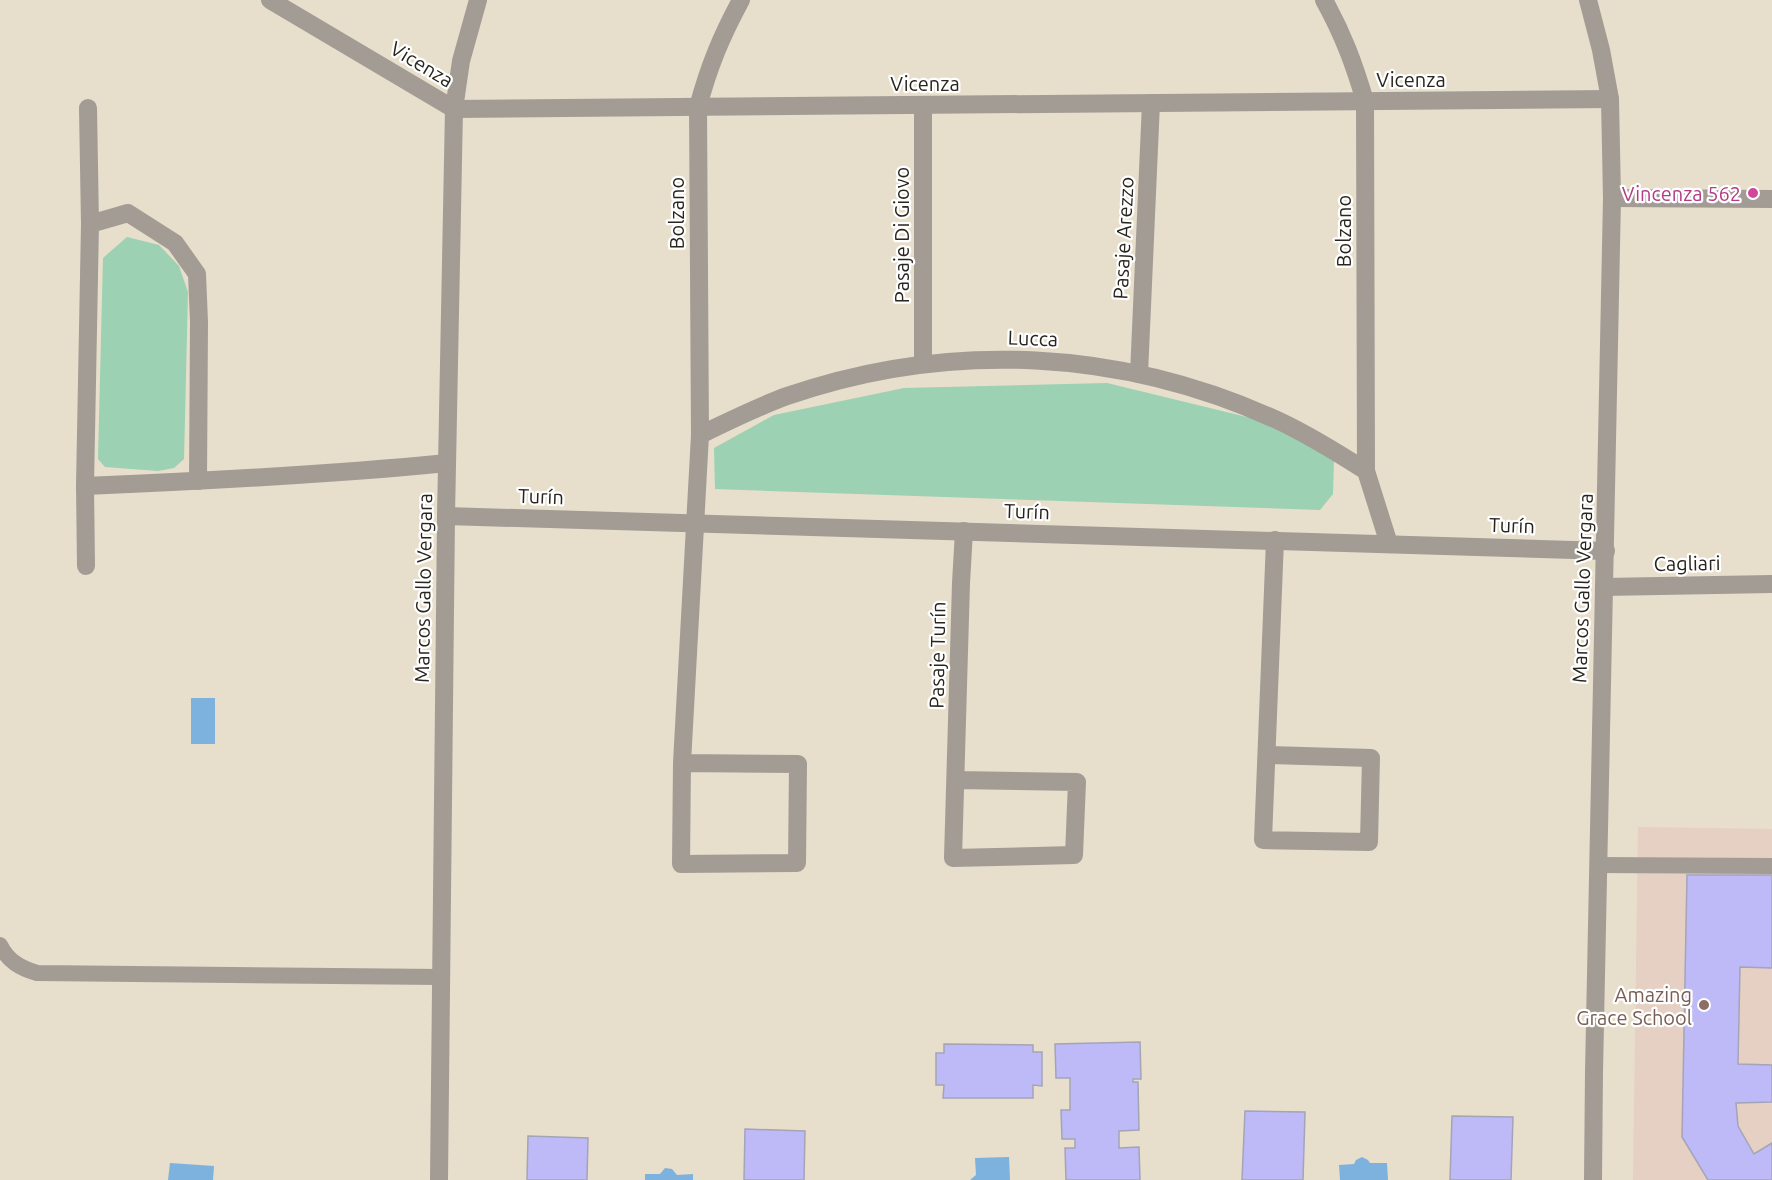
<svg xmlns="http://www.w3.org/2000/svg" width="1772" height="1180" font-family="Ubuntu,sans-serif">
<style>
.education{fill:#e6d0c3}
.green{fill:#9cd1b3}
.water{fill:#7db1de}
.building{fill:#bdbaf7;stroke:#a4a4b7;stroke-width:1.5}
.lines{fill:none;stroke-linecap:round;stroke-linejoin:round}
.lane{stroke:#a29c95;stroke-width:16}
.street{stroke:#a29c95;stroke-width:18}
.hotel-dot{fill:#d1479c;stroke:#fff;stroke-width:2}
.education-dot{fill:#8d6e63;stroke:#fff;stroke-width:2}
.labels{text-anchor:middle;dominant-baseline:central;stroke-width:4.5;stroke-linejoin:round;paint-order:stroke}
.street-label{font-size:20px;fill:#28251e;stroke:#fff}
.hotel-label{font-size:20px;fill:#b23c85;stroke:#fff;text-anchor:end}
.education-label{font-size:20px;fill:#785e54;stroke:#fff;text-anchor:end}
</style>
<rect width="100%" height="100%" fill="#e7decb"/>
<!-- education -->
<path class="education" d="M1638,827L1772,829V1180H1633Z"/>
<!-- green -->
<g class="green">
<path d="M127,237L159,245L179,266L188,292L184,459L174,468L158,471L105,467L98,459L103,258Z"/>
<path d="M1107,383L1255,419L1334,458L1333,494L1320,510L715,489L714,448L774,415L904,388Z"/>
</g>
<!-- water -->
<g class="water">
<rect x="191" y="698" width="24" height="46"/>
<path d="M1009,1157L1010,1180H970L976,1175L975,1158Z"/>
<path d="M1362,1157L1368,1160L1370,1163H1387L1388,1180H1340L1339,1165L1354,1164L1356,1160Z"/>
<path d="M170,1163L214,1166L213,1180H168Z"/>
<path d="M665,1168L672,1169L677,1175L693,1174V1180H645V1174H660Z"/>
</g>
<!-- building -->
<g class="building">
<path d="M1687,875H1772V968L1740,967L1738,1064L1772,1065V1102L1736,1103L1738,1126L1754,1154L1772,1143V1180H1708L1682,1137Z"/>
<path d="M1140,1042L1141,1079H1133V1082H1138L1139,1130L1119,1131V1148L1139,1147L1140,1180H1066L1065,1148H1075V1139H1062L1061,1110H1070V1078H1056L1055,1044Z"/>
<path d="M944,1044L1033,1045V1052H1042V1086L1033,1085V1098H943L944,1085H936V1053H944Z"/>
<path d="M1245,1111L1305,1112L1303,1180H1242Z"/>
<path d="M1452,1116L1513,1117L1511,1180H1450Z"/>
<path d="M745,1129L805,1131L804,1180H744Z"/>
<path d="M528,1136L588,1138L587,1180H527Z"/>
</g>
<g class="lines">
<!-- lane -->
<g class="lane">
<path d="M1598,865L1772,866"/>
<path d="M0,945C8,961 20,968 37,973L440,977"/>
</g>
<!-- street -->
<g class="street">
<path d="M270,0L454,109L1610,99"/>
<path d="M1324,0C1343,34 1354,64 1365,101L1366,471"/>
<path d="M1588,0L1601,50L1610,99L1612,198L1594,1072L1593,1180"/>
<path d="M88,108L90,224"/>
<path d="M1612,198L1772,199"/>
<path d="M923,364V105"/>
<path d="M1139,374L1151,103"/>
<path d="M700,435L698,107C709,66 721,37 741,0"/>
<path d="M85,486C206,481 327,475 447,463"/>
<path d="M446,516L1606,551"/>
<path d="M86,566L85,486L90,224L128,213L175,243L197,274L199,322L198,481"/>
<path d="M1604,587L1772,584"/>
<path d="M1268,755L1371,758L1369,842L1263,840L1275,540"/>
<path d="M682,763L798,764L797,863L681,864L682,763L700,435C729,421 757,407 787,396C950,340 1123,349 1279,421C1309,435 1338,453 1366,471L1389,544"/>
<path d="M956,780L1077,782L1074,855L953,858L961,583L964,531"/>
<path d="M439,1180L446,516L454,109L461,61L478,0"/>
</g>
</g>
<!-- markers -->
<circle class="hotel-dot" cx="1753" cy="193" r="6"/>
<circle class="education-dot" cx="1704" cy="1005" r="6"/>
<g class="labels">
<!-- street labels -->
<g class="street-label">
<text transform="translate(422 64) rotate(31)">Vicenza</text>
<text x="1411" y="79">Vicenza</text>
<text x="925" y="83">Vicenza</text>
<text transform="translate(676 213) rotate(-90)">Bolzano</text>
<text transform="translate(1343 231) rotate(-90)">Bolzano</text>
<text transform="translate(901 235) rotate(-90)">Pasaje Di Giovo</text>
<text transform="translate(1123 238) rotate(-87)">Pasaje Arezzo</text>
<text transform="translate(1033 338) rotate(2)">Lucca</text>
<text transform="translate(541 496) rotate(2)">Turín</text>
<text transform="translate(1027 511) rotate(2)">Turín</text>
<text transform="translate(1512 525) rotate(2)">Turín</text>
<text transform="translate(1687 563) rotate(-1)">Cagliari</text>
<text transform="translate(423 588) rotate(-89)">Marcos Gallo Vergara</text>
<text transform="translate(1582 588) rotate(-88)">Marcos Gallo Vergara</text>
<text transform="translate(937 655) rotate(-89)">Pasaje Turín</text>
</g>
<!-- hotel labels -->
<g class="hotel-label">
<text x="1741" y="193">Vincenza 562</text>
</g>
<!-- education labels -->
<g class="education-label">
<text x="1692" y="994">Amazing<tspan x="1692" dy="23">Grace School</tspan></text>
</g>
</g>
</svg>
